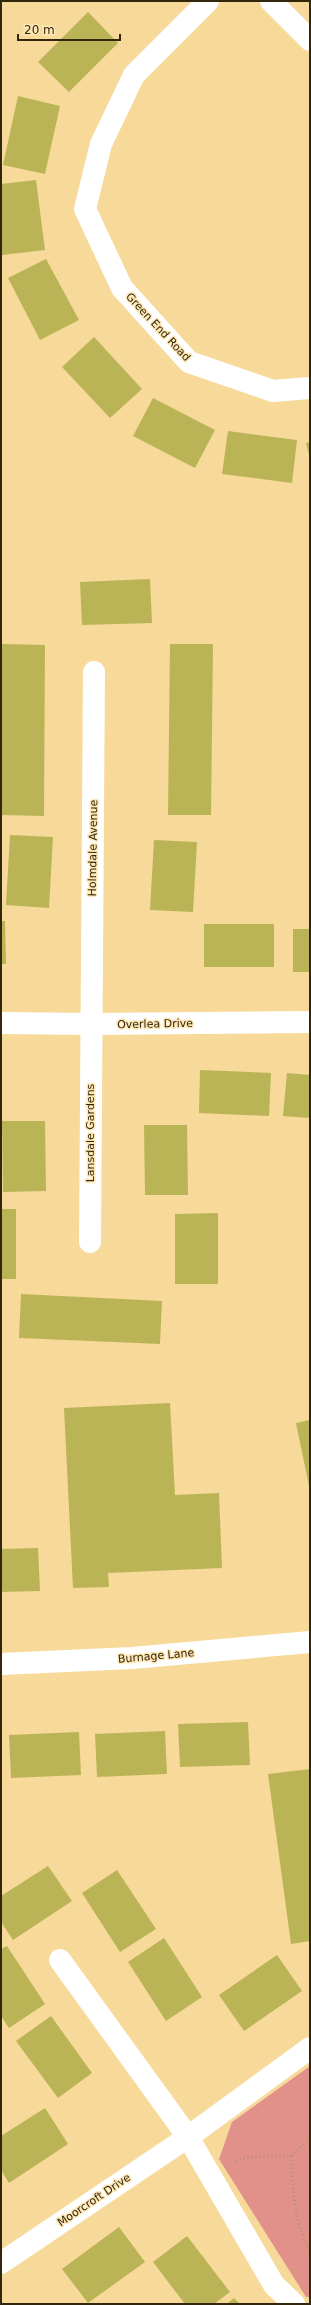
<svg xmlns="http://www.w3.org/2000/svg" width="311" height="2305" font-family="'DejaVu Sans',sans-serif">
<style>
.green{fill:#e1918a}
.building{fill:#bbb456}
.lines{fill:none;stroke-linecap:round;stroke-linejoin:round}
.path{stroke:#ac9665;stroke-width:2.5;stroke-dasharray:1 3;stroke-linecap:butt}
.minor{stroke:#fff;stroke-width:22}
.labels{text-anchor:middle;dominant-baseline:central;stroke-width:3;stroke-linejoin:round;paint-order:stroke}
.street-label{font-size:11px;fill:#32270d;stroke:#ffe7b5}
</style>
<rect width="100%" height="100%" fill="#f7d99a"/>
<!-- green -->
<path class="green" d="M310,2066V2297H306L219,2159L232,2122Z"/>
<!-- building -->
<g class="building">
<path d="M88,12L118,43L69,92L38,62Z"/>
<path d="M18,96L60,106L45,174L3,165Z"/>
<path d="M36,180L45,250L2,255L1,184Z"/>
<path d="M46,259L79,320L40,340L8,278Z"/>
<path d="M94,337L142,389L110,418L62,367Z"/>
<path d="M153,398L215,430L195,468L133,436Z"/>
<path d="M228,431L297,440L292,483L222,474Z"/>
<path d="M310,442V455H309L306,443Z"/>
<path d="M150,579L152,623L82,625L80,582Z"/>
<path d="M2,644L45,645L44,816L1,815Z"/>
<path d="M170,644H213L211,815H168Z"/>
<path d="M10,835L53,837L49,908L6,905Z"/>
<path d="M154,840L197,842L193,912L150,910Z"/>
<path d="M1,921H5L6,964H1Z"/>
<rect x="204" y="924" width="70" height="43"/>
<rect x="293" y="929" width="17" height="43"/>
<path d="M200,1070L271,1073L269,1116L199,1113Z"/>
<path d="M287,1073L310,1075V1118L283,1116Z"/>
<path d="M2,1121H45L46,1191L3,1192Z"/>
<path d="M144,1125H187L188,1195H145Z"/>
<rect x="1" y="1209" width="15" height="70"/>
<path d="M218,1213V1284H175V1214Z"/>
<path d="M21,1294L162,1301L160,1344L19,1338Z"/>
<path d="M170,1403L175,1495L219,1493L222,1568L108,1573L109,1587L73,1588L64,1408Z"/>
<path d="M310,1420V1486H309L296,1423Z"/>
<path d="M38,1548L40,1591L1,1592V1549Z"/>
<path d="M248,1722L250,1765L180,1767L178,1724Z"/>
<path d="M165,1731L167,1774L97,1777L95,1734Z"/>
<path d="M79,1732L81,1775L11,1778L9,1735Z"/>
<path d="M310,1769V1941L291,1944L268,1774Z"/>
<path d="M48,1866L72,1901L13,1940L1,1922V1896Z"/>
<path d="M117,1870L156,1929L120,1952L82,1893Z"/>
<path d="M164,1938L202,1997L166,2021L128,1962Z"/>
<path d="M7,1946L45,2004L9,2028L1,2016V1949Z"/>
<path d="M277,1955L302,1991L244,2031L219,1995Z"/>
<path d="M51,2016L92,2073L58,2098L16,2041Z"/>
<path d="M45,2108L68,2144L9,2183L1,2170V2136Z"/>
<path d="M119,2227L145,2262L88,2303L62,2269Z"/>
<path d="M187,2236L230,2292L214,2304H185L153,2262Z"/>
<path d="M234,2298L240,2304H227Z"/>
</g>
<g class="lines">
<!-- path -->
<g class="path">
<path d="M291,2156C293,2188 294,2223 310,2252"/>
<path d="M236,2161L247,2157L291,2156L310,2139"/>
</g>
<!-- minor -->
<g class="minor">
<path d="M208,1L134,75L101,144L85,209L122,288L189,362L273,391L310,388"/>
<path d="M271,1L310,40"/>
<path d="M1,1023L91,1024L310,1022"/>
<path d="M90,1242L94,672"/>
<path d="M1,1664L132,1658L310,1642"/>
<path d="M60,1960L188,2137L274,2285L294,2304"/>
<path d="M1,2263L188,2137L310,2048"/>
</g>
</g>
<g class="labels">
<!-- street labels -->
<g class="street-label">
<text transform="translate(158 327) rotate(47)">Green End Road</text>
<text transform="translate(93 848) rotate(-89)">Holmdale Avenue</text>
<text transform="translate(155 1024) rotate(-1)">Overlea Drive</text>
<text transform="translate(90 1133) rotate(-90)">Lansdale Gardens</text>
<text transform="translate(156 1656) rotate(-5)">Burnage Lane</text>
<text transform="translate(94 2200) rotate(-34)">Moorcroft Drive</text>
</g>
</g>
<!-- border -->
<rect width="311" height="2305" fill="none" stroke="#32270d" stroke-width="4"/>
<!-- scale -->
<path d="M18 34v6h102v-6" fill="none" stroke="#32270d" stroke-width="2"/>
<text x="24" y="34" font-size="12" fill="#32270d" stroke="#ffe7b5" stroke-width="3" paint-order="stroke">20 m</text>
</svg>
